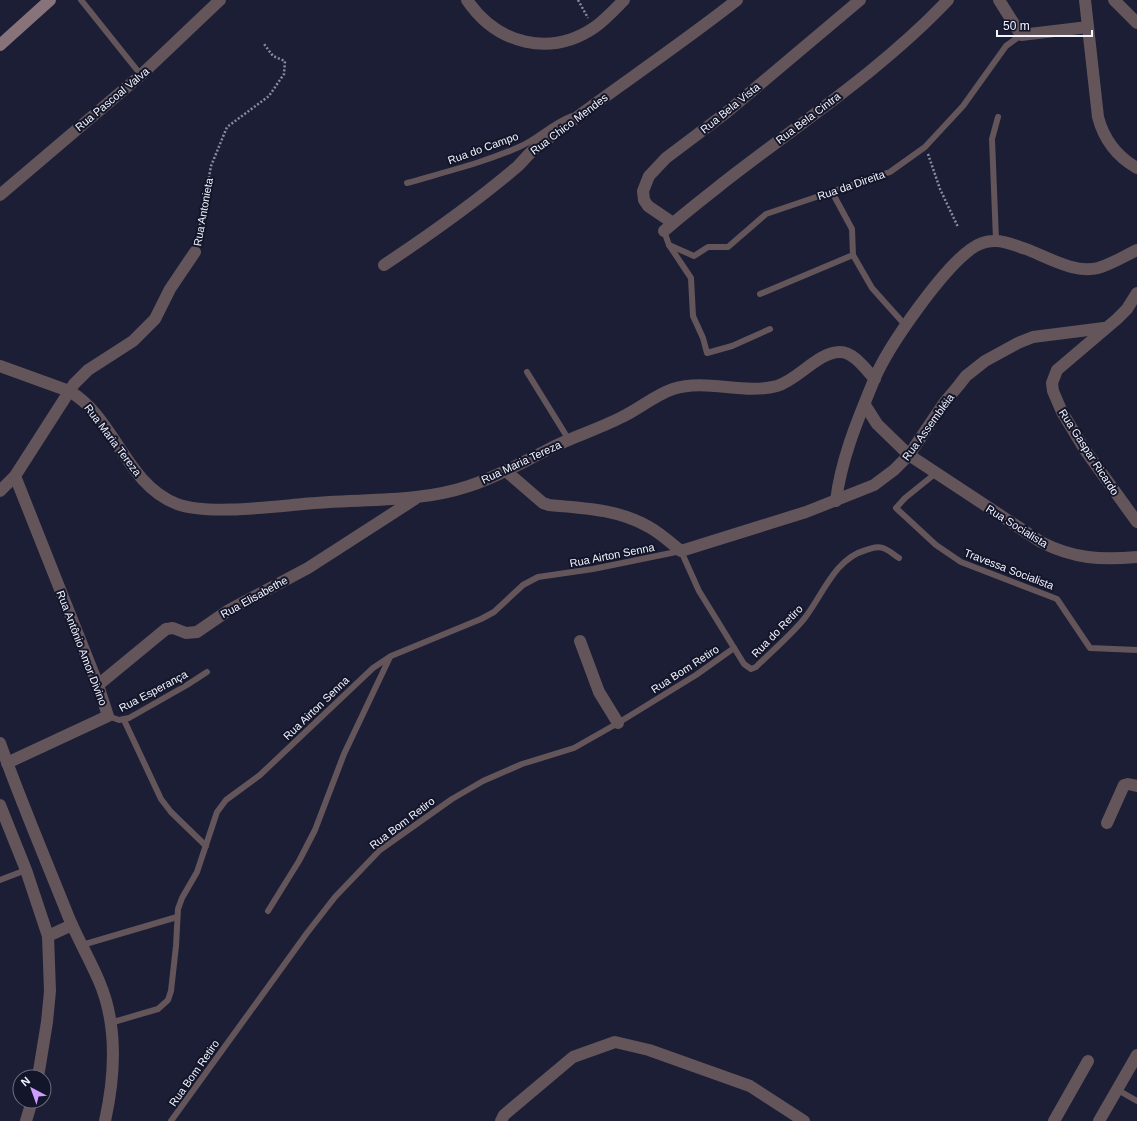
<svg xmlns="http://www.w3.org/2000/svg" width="1137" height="1121" font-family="Helvetica,sans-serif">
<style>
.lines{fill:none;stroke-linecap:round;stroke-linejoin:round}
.path{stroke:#8a8c9c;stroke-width:2.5;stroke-dasharray:2 2;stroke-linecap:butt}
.lane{stroke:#63555a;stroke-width:6}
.street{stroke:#63555a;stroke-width:12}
.secondary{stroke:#88737a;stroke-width:12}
.labels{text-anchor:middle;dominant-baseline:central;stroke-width:4;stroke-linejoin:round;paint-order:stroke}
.street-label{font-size:11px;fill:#f2f4fd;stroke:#13152a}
</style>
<rect width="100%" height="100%" fill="#1c1e35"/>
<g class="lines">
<!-- path -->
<g class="path">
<path d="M578,0L588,18"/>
<path d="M928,154L940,189L958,227"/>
<path d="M197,241L211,166L227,127L269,96L284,74L285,61L273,56L264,44"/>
</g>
<!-- lane -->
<g class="lane">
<path d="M81,0L141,75"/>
<path d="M407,183C445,172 483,163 519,147C538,139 552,123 572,116"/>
<path d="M832,192L852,229L853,255L872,288L906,326"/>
<path d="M664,231L669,245L691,278L693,316L703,338L707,353L732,346L770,329"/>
<path d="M996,240L992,139L998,117"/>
<path d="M669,245L694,256L708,247H728L766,214L890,172L925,147L963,106L1006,46L1021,35"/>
<path d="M760,294L853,255"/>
<path d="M527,372L569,440"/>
<path d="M936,473L905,498L896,508L936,545L961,562L1057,599L1090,648L1137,650"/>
<path d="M108,716L119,720L129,718L187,685L207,672"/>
<path d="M124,720L161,799L171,812L206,846"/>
<path d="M0,880L26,870"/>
<path d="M268,911L299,861L315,830L344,754L390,657"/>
<path d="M82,945L177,917"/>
<path d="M110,1023L158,1009L168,1000L171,991L176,946L178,909L182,898L197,872L217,812L226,800L260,775L373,668L391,656L481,619L494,612L523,585L538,577L593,569L681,551L699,591L744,664L751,669L756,667C772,651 790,636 804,619C823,595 834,559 866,550C872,548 877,546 883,548C889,550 894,555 899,558"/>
<path d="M1116,1089L1137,1101"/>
<path d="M171,1121L307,933L335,897L380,850L452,799L483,781L522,764L574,748L618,723L696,675L734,648"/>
</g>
<!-- street -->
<g class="street">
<path d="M467,0C497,44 550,58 595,27C605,20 615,9 624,0"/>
<path d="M999,0L1021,35L1088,27"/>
<path d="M1085,0L1098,117C1104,140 1116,156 1137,168"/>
<path d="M1114,0L1137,23"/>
<path d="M0,195L141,75L220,0"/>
<path d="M673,223L648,206L644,200L643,191L649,176L666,158L727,112L860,0"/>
<path d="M664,231C681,216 699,202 718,187C794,127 881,71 948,0"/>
<path d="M384,265C429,235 477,201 518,166C524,160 530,152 537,147C603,96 672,51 737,0"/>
<path d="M1137,293L1127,309L1117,319L1057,370L1052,383L1053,391L1062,412L1085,450L1137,522"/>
<path d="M0,366L69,391C115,417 125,484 177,504C207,515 270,507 303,504C359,498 415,504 469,486C497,477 521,463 547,450C571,437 597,430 622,417C639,409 655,395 673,389C706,378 743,395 777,386C798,380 818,352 840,352C854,352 866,370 875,379"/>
<path d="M865,405L877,424L909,455L1041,542C1074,559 1101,560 1137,557"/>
<path d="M506,471L543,503L549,505C583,508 618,509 649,527C660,533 671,543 681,551L806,512L874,485L894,470L909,455L944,403L959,385L966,376L985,361L1018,343L1033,337L1104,328"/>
<path d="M0,491L15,476L74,384L88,370L133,341L155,319L170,289L195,252"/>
<path d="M836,501C841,459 858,419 874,380C888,346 942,270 971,249C978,244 985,241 994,241C1004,240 1016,246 1026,249C1047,257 1075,274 1098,268C1112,264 1124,256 1137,250"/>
<path d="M580,641L599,692L618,723"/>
<path d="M98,685L166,629L173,628L186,633L197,632L229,610L308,568L415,499"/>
<path d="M0,743C21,802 46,860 69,918C78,939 90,960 99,981C118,1025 115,1076 105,1121"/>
<path d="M7,763L108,716L98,685L15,476"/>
<path d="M0,805L26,870L48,936L50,991L47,1022L38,1077"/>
<path d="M1107,823L1124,785L1128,784L1137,786"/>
<path d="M48,936L72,925"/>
<path d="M26,1121L32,1101"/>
<path d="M501,1121L504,1115L573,1057L615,1042L649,1050L750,1086L804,1121"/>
<path d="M1054,1121L1088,1061"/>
<path d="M1099,1121L1137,1055"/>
</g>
<!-- secondary -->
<path class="secondary" d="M0,45L50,0"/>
</g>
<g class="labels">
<!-- street labels -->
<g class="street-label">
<text transform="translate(112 99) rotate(-40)">Rua Pascoal Valva</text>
<text transform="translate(730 108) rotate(-39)">Rua Bela Vista</text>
<text transform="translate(808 118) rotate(-37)">Rua Bela Cintra</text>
<text transform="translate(569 124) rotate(-37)">Rua Chico Mendes</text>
<text transform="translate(483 148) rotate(-20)">Rua do Campo</text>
<text transform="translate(851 185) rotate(-19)">Rua da Direita</text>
<text transform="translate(203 212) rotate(-80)">Rua Antonieta</text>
<text transform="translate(928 427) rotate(-54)">Rua Assembléia</text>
<text transform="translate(113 440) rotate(53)">Rua Maria Tereza</text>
<text transform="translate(1089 452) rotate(57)">Rua Gaspar Ricardo</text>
<text transform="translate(521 462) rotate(-25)">Rua Maria Tereza</text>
<text transform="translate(1017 526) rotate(32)">Rua Socialista</text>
<text transform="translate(612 555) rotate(-11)">Rua Airton Senna</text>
<text transform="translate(1009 569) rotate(21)">Travessa Socialista</text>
<text transform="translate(254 597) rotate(-29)">Rua Elisabethe</text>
<text transform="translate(777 631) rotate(-46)">Rua do Retiro</text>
<text transform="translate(82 648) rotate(69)">Rua Antônio Amor Divino</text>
<text transform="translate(685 669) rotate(-33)">Rua Bom Retiro</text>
<text transform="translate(153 691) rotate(-28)">Rua Esperança</text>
<text transform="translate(316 708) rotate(-44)">Rua Airton Senna</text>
<text transform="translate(402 823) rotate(-37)">Rua Bom Retiro</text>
<text transform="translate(194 1073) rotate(-55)">Rua Bom Retiro</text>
</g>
</g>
<!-- north arrow -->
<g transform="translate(32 1089) rotate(319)"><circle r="19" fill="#13152a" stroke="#6c6e7e"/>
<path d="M0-3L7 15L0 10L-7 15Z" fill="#d09dff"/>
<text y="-6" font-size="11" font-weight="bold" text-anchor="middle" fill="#f2f4fd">N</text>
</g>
<!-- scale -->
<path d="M997 30v6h95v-6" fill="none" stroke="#f2f4fd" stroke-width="2"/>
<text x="1003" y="30" font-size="12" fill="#f2f4fd" stroke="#13152a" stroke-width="3" paint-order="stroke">50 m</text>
</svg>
